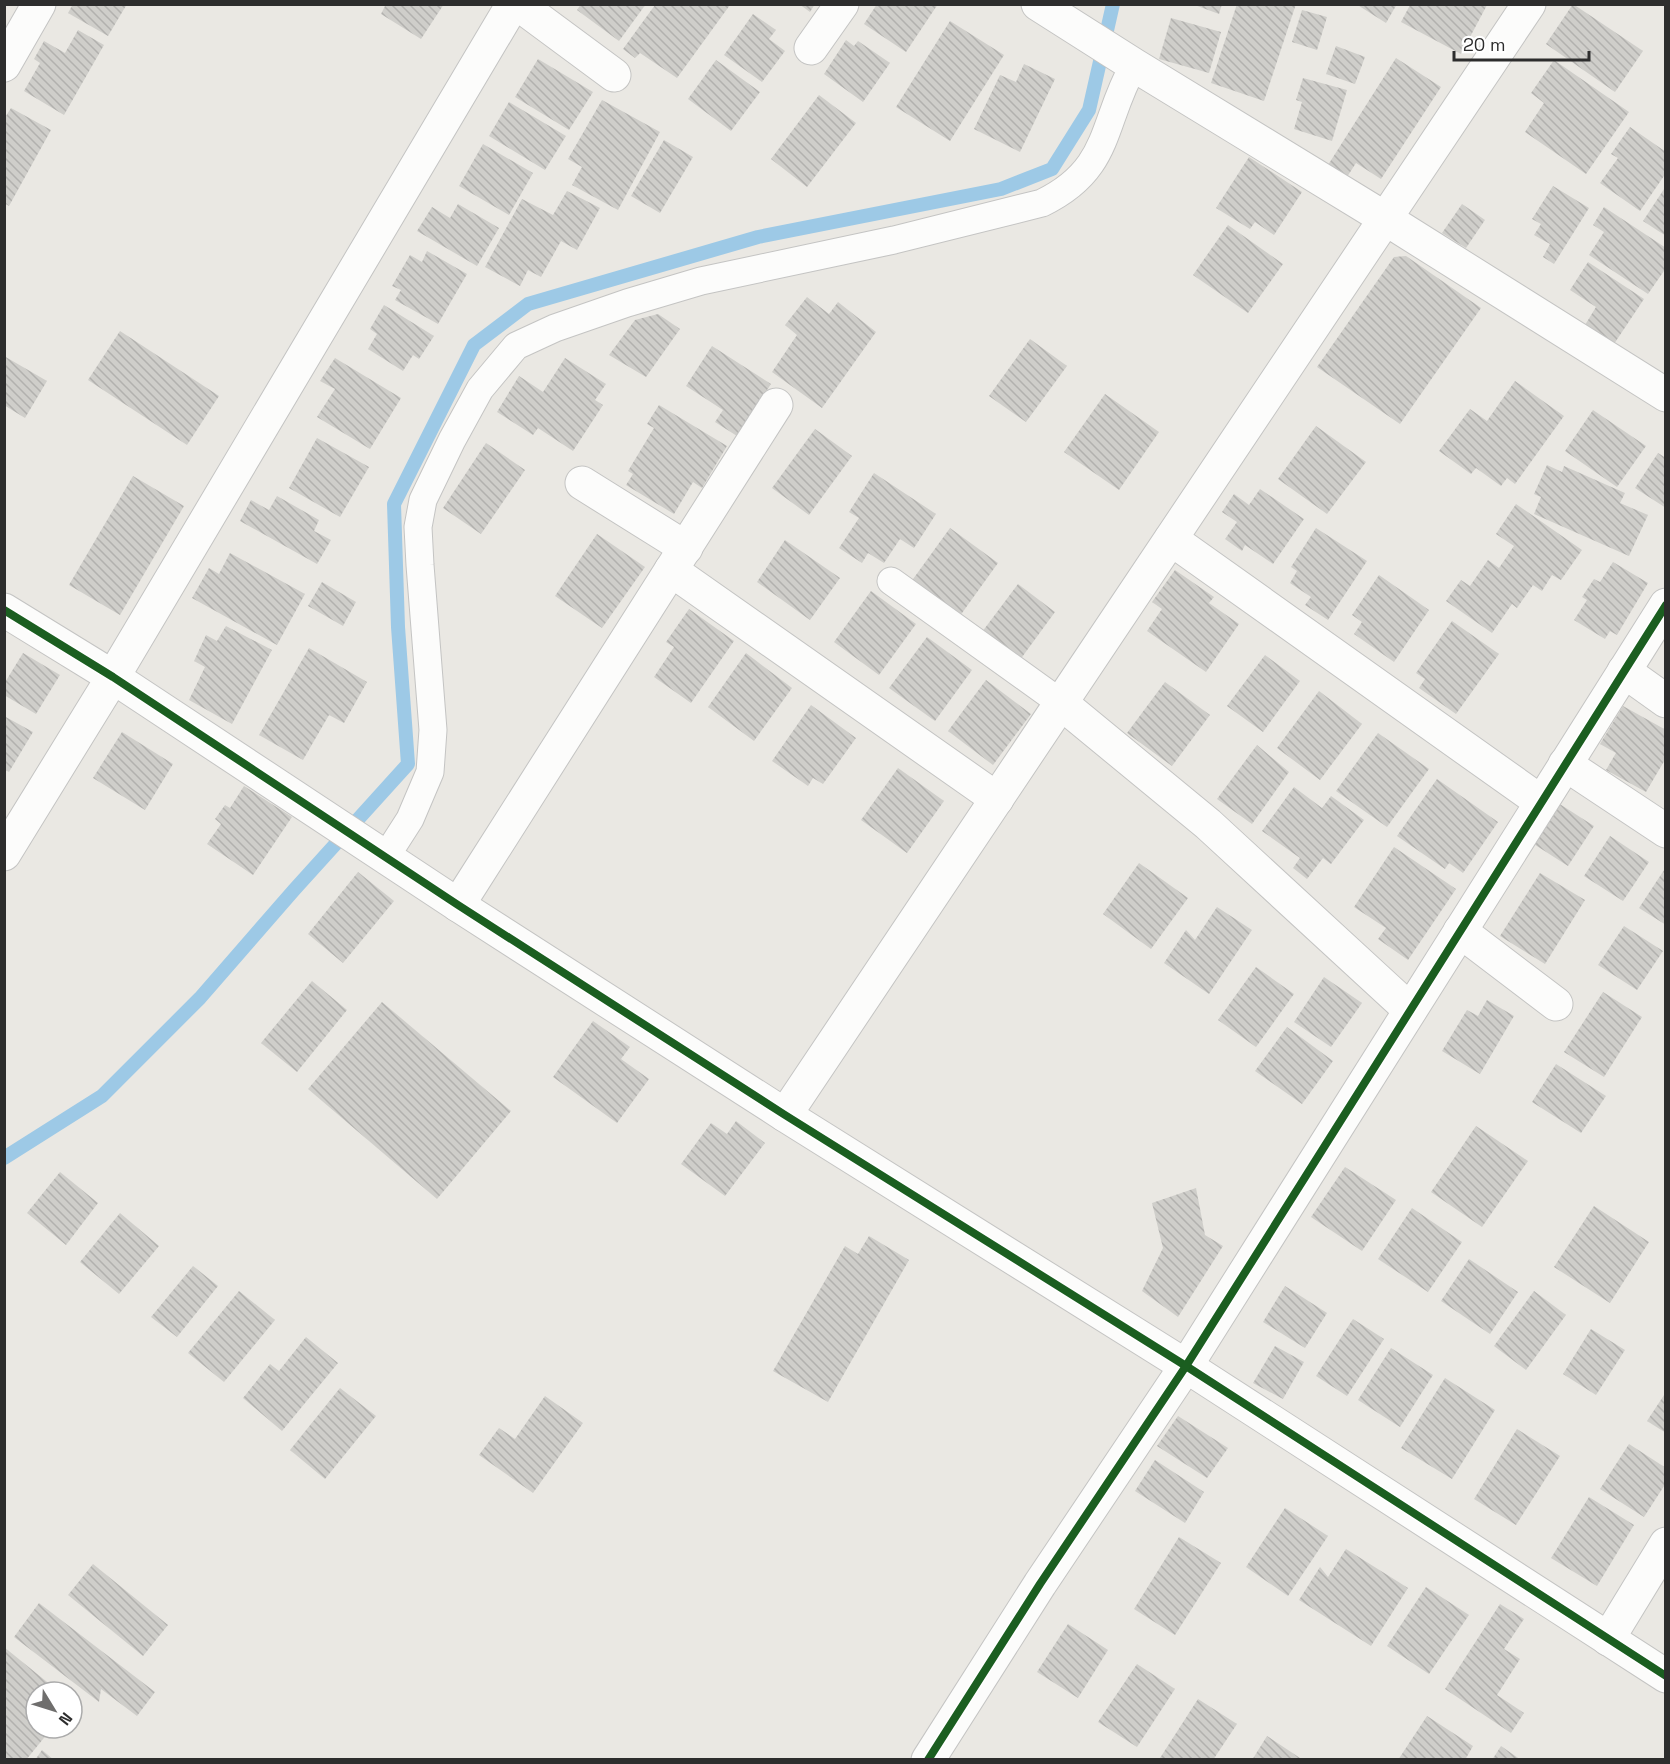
<svg xmlns="http://www.w3.org/2000/svg" width="1670" height="1764" font-family="'Space Grotesk',sans-serif">
<style>
.lines{fill:none;stroke-linecap:round;stroke-linejoin:round}
.stream{stroke:#9dc9e6;stroke-width:14}
.building{fill:url(#building-back-hatch)}
.service-casing{stroke:#c4c4c3;stroke-width:29}
.minor-casing{stroke:#c4c4c3;stroke-width:35}
.service{stroke:#fcfcfb;stroke-width:27}
.minor{stroke:#fcfcfb;stroke-width:33}
.cycleway-casing{stroke:#fff;stroke-width:11}
.cycleway{stroke:#1b5e20;stroke-width:8}
</style>
<defs>
<pattern id="building-back-hatch" width="6" height="6" patternUnits="userSpaceOnUse" patternTransform="scale(1.5)"><rect width="6" height="6" fill="#cfceca"/><path d="M-1 5l2 2M0 0l6 6M5-1l2 2" fill="none" stroke="#b2b1ae"/></pattern>
</defs>
<rect width="100%" height="100%" fill="#eae8e3"/>
<g class="lines">
<!-- stream -->
<path class="stream" d="M4,1158L102,1096L200,998L294,890L408,764L398,627L394,504L474,345L528,304L758,237L1001,189L1052,169L1089,110L1113,4"/>
</g>
<!-- building -->
<g class="building">
<path d="M73,4H127L108,36L68,13Z"/>
<path d="M386,4H444L421,39L381,14Z"/>
<path d="M581,4H646L619,41L577,10Z"/>
<path d="M799,4H815L810,12Z"/>
<path d="M877,4H938L906,52L864,24Z"/>
<path d="M1192,4H1222L1219,14Z"/>
<path d="M1237,4H1296L1264,101L1211,83Z"/>
<path d="M1356,4H1397L1386,23Z"/>
<path d="M1573,4L1643,51L1615,92L1546,44Z"/>
<path d="M655,5H730L677,78L640,53L635,58L623,49Z"/>
<path d="M1410,5H1487L1461,54L1401,22Z"/>
<path d="M1302,10L1327,17L1317,50L1292,42Z"/>
<path d="M753,14L776,30L769,39L785,51L762,82L724,55Z"/>
<path d="M1171,18L1221,32L1209,73L1159,59Z"/>
<path d="M950,21L1004,55L950,141L896,107Z"/>
<path d="M78,30L104,45L64,115L24,91L40,63L34,59L44,41L65,53Z"/>
<path d="M846,40L854,46L858,41L890,63L863,102L824,74Z"/>
<path d="M1336,46L1365,57L1355,84L1326,74Z"/>
<path d="M1396,58L1441,87L1381,179L1356,163L1347,177L1328,165Z"/>
<path d="M538,59L593,92L569,130L515,97Z"/>
<path d="M716,60L760,92L731,131L688,99Z"/>
<path d="M1554,60L1629,112L1586,174L1525,132L1544,103L1531,93Z"/>
<path d="M1024,64L1055,79L1020,152L974,129L1000,75L1016,82Z"/>
<path d="M1303,78L1347,90L1332,141L1294,129L1302,102L1296,100Z"/>
<path d="M819,95L856,123L807,187L771,159Z"/>
<path d="M602,100L660,132L618,210L572,185L582,167L568,159Z"/>
<path d="M509,102L566,136L545,170L489,136Z"/>
<path d="M11,108L51,130L9,206L4,203V119Z"/>
<path d="M1630,127L1666,152V173L1640,211L1600,183L1618,158L1611,154Z"/>
<path d="M664,140L693,157L660,213L631,196Z"/>
<path d="M483,144L533,173L509,215L459,186Z"/>
<path d="M1249,157L1302,192L1274,235L1255,222L1250,229L1216,208Z"/>
<path d="M1553,186L1589,208L1554,264L1543,257L1550,244L1534,235L1541,224L1532,219Z"/>
<path d="M1666,186V236L1643,221Z"/>
<path d="M567,191L600,208L577,250L561,241L541,277L528,270L520,286L485,267L522,199L553,215Z"/>
<path d="M458,204L499,228L477,266L417,231L432,207L450,218Z"/>
<path d="M1462,204L1485,220L1466,248L1442,233Z"/>
<path d="M1604,207L1666,248V268L1648,294L1589,255L1604,232L1593,225Z"/>
<path d="M1228,225L1283,264L1248,313L1193,275Z"/>
<path d="M427,251L467,274L438,324L395,300L401,290L392,286L410,255L422,262Z"/>
<path d="M1406,256L1481,308L1400,424L1317,367L1394,257Z"/>
<path d="M1588,262L1644,299L1614,344L1585,325L1596,307L1570,290Z"/>
<path d="M807,297L829,314L838,302L876,332L822,408L772,372L797,335L785,325Z"/>
<path d="M384,305L434,336L419,359L413,355L403,371L368,349L377,334L370,329Z"/>
<path d="M658,314L680,329L646,377L609,355L635,320Z"/>
<path d="M120,331L219,396L187,445L88,380Z"/>
<path d="M1030,339L1067,366L1026,422L989,396Z"/>
<path d="M712,346L771,384L737,436L715,422L723,410L686,386Z"/>
<path d="M4,356L47,381L25,418L4,405Z"/>
<path d="M335,358L401,398L370,449L317,417L335,389L320,381Z"/>
<path d="M565,358L606,384L595,400L603,405L573,451L538,428L533,435L497,412L519,376L543,392Z"/>
<path d="M1515,381L1564,416L1515,484L1507,478L1501,486L1476,468L1471,474L1439,451L1470,409L1487,421Z"/>
<path d="M1105,394L1159,432L1119,490L1064,452Z"/>
<path d="M659,405L727,446L702,488L693,482L674,514L626,485L633,474L628,471L654,428L647,424Z"/>
<path d="M1593,410L1646,446L1617,487L1565,451Z"/>
<path d="M1316,426L1366,462L1327,514L1278,479Z"/>
<path d="M815,429L852,456L809,515L772,488Z"/>
<path d="M317,438L369,467L340,517L289,488Z"/>
<path d="M486,443L525,470L481,534L443,508Z"/>
<path d="M1658,453L1666,458V508L1635,488Z"/>
<path d="M1547,465L1562,472L1564,466L1625,493L1620,503L1648,515L1629,556L1534,514L1541,497L1534,494Z"/>
<path d="M874,473L936,514L914,548L900,539L884,563L868,553L862,563L839,548L859,518L849,512Z"/>
<path d="M133,476L184,506L120,615L69,585Z"/>
<path d="M1260,489L1304,519L1273,564L1245,545L1242,551L1225,539L1237,522L1222,512L1234,494L1249,505Z"/>
<path d="M277,496L319,520L314,531L331,540L317,564L240,521L251,500L269,510Z"/>
<path d="M1516,504L1582,550L1561,580L1552,575L1542,591L1533,585L1517,608L1512,604L1492,633L1446,601L1461,580L1470,586L1488,560L1499,568L1514,546L1496,534Z"/>
<path d="M950,528L998,563L957,620L908,586Z"/>
<path d="M1316,528L1367,561L1328,620L1305,605L1311,597L1290,583L1297,571L1291,567Z"/>
<path d="M597,534L645,567L602,628L555,596Z"/>
<path d="M785,540L840,578L810,620L757,582Z"/>
<path d="M230,553L305,594L277,645L192,598L209,568L219,574Z"/>
<path d="M1613,562L1648,583L1617,635L1610,631L1605,639L1574,620L1587,600L1582,597L1594,579L1600,582Z"/>
<path d="M1175,570L1214,597L1209,603L1239,624L1206,672L1147,631L1162,609L1152,602Z"/>
<path d="M1379,575L1429,610L1394,662L1354,634L1362,622L1352,615Z"/>
<path d="M322,582L356,602L343,626L308,606Z"/>
<path d="M1018,584L1055,612L1017,664L979,636Z"/>
<path d="M871,591L916,624L879,675L834,642Z"/>
<path d="M689,609L734,641L691,703L654,677L674,647L666,642Z"/>
<path d="M1452,621L1499,654L1456,714L1419,688L1425,679L1416,673Z"/>
<path d="M226,626L272,650L232,724L189,700L205,667L194,661L206,635L217,641Z"/>
<path d="M927,637L972,670L935,721L889,688Z"/>
<path d="M309,648L367,682L344,723L329,715L303,760L259,735Z"/>
<path d="M23,653L60,675L36,714L4,695V684Z"/>
<path d="M746,653L792,688L754,741L708,707Z"/>
<path d="M1265,655L1300,681L1263,732L1227,706Z"/>
<path d="M986,680L1031,714L993,765L948,731Z"/>
<path d="M1165,682L1210,715L1172,766L1127,733Z"/>
<path d="M1319,691L1362,724L1320,780L1277,748Z"/>
<path d="M811,705L856,738L823,784L813,778L808,786L772,761Z"/>
<path d="M1623,706L1666,730V758L1646,792L1606,770L1616,753L1600,744Z"/>
<path d="M4,716L33,732L9,772L4,769Z"/>
<path d="M122,732L173,764L145,810L93,778Z"/>
<path d="M1378,733L1429,769L1387,827L1336,791Z"/>
<path d="M1257,745L1289,772L1252,824L1217,799Z"/>
<path d="M898,768L944,801L907,853L861,820Z"/>
<path d="M1437,779L1498,822L1463,873L1449,863L1445,869L1397,836Z"/>
<path d="M244,786L292,817L253,875L207,844L221,824L215,819L225,805L230,808Z"/>
<path d="M1294,787L1322,808L1331,796L1364,820L1331,864L1323,858L1307,879L1293,868L1300,858L1262,831Z"/>
<path d="M1555,801L1594,826L1568,866L1529,841Z"/>
<path d="M1610,836L1649,862L1623,901L1584,876Z"/>
<path d="M1394,847L1456,889L1408,960L1378,939L1386,928L1354,907Z"/>
<path d="M1139,863L1188,898L1151,949L1103,914Z"/>
<path d="M1666,867V925L1639,908Z"/>
<path d="M358,872L394,901L343,963L308,934Z"/>
<path d="M1540,873L1585,900L1545,964L1500,936Z"/>
<path d="M1217,907L1252,930L1209,994L1164,963L1186,930L1195,940Z"/>
<path d="M1624,926L1663,951L1637,990L1598,965Z"/>
<path d="M1256,967L1294,994L1256,1047L1218,1020Z"/>
<path d="M1324,977L1362,1003L1331,1047L1294,1022Z"/>
<path d="M312,981L347,1010L297,1072L261,1043Z"/>
<path d="M1603,992L1642,1017L1604,1077L1564,1052Z"/>
<path d="M1487,1000L1514,1016L1480,1074L1442,1051L1467,1010L1478,1016Z"/>
<path d="M382,1002L511,1111L437,1199L308,1089Z"/>
<path d="M593,1021L630,1047L621,1059L649,1079L617,1123L553,1077Z"/>
<path d="M1287,1027L1333,1061L1302,1104L1255,1071Z"/>
<path d="M1556,1064L1606,1096L1581,1133L1532,1102Z"/>
<path d="M736,1121L765,1143L725,1196L681,1164L711,1123L727,1134Z"/>
<path d="M1476,1126L1528,1161L1482,1227L1431,1192Z"/>
<path d="M1345,1167L1396,1200L1362,1251L1311,1217Z"/>
<path d="M60,1172L98,1203L66,1245L27,1213Z"/>
<path d="M1196,1188L1205,1235L1223,1246L1178,1317L1142,1291L1163,1248L1152,1203Z"/>
<path d="M1594,1206L1649,1242L1610,1303L1554,1267Z"/>
<path d="M1412,1208L1462,1242L1428,1292L1378,1259Z"/>
<path d="M120,1213L159,1246L119,1294L80,1262Z"/>
<path d="M869,1236L909,1260L828,1402L773,1371L845,1246L858,1254Z"/>
<path d="M1469,1259L1518,1292L1490,1334L1441,1301Z"/>
<path d="M193,1266L218,1286L177,1337L151,1317Z"/>
<path d="M1285,1286L1327,1313L1305,1348L1263,1322Z"/>
<path d="M239,1291L275,1320L224,1382L188,1353Z"/>
<path d="M1534,1291L1566,1315L1526,1370L1494,1346Z"/>
<path d="M1353,1319L1384,1339L1347,1396L1316,1376Z"/>
<path d="M1591,1329L1625,1350L1596,1395L1563,1374Z"/>
<path d="M306,1337L338,1363L282,1431L243,1398L270,1364L279,1371Z"/>
<path d="M1275,1346L1304,1362L1283,1399L1253,1383Z"/>
<path d="M1391,1348L1433,1375L1400,1427L1358,1400Z"/>
<path d="M1445,1378L1495,1410L1452,1479L1401,1448Z"/>
<path d="M340,1388L376,1416L325,1479L290,1450Z"/>
<path d="M1666,1392V1433L1647,1421Z"/>
<path d="M545,1396L583,1423L533,1493L479,1455L499,1428L515,1439Z"/>
<path d="M1178,1416L1228,1448L1207,1478L1157,1446Z"/>
<path d="M1517,1429L1560,1456L1516,1525L1474,1499Z"/>
<path d="M1629,1444L1666,1468V1483L1644,1517L1600,1489Z"/>
<path d="M1155,1460L1204,1492L1185,1523L1135,1491Z"/>
<path d="M1589,1497L1634,1525L1597,1586L1551,1558Z"/>
<path d="M1285,1508L1328,1536L1288,1596L1246,1567Z"/>
<path d="M1179,1537L1221,1563L1175,1635L1134,1609Z"/>
<path d="M1346,1549L1408,1588L1371,1646L1299,1600L1320,1567L1328,1577Z"/>
<path d="M93,1564L168,1625L143,1656L68,1595Z"/>
<path d="M1426,1587L1469,1615L1429,1674L1387,1646Z"/>
<path d="M39,1603L155,1692L137,1716L101,1689L99,1702L14,1637Z"/>
<path d="M1500,1604L1524,1619L1504,1649L1520,1659L1497,1695L1524,1713L1511,1733L1445,1689Z"/>
<path d="M1068,1624L1108,1650L1078,1698L1037,1672Z"/>
<path d="M4,1647L52,1686L47,1692H36V1728H52L26,1760H4Z"/>
<path d="M1137,1664L1175,1689L1137,1747L1098,1722Z"/>
<path d="M1198,1699L1237,1724L1213,1760H1163L1160,1758Z"/>
<path d="M1427,1716L1473,1746L1465,1760H1398Z"/>
<path d="M1267,1736L1303,1760H1252Z"/>
<path d="M1501,1746L1521,1760H1492Z"/>
<path d="M42,1750L54,1760H35Z"/>
</g>
<g class="lines">
<!-- service casing -->
<g class="service-casing">
<g id="service">
<path d="M891,581L1061,703"/>
<path d="M385,858L410,819L430,772L433,730L420,565L418,527L423,500L452,440L480,389L516,346L555,328L627,303L701,281L894,240L1042,203C1112,169 1101,123 1134,65"/>
</g>
</g>
<!-- minor casing -->
<g class="minor-casing">
<g id="minor">
<path d="M518,4L614,75"/>
<path d="M1038,4L1134,65L1386,219L1666,395"/>
<path d="M811,48L842,4"/>
<path d="M4,65L39,4"/>
<path d="M582,483L686,548"/>
<path d="M1171,539L1541,802"/>
<path d="M671,570L997,799"/>
<path d="M4,610L113,677L458,905L785,1115L1186,1366L1666,1676"/>
<path d="M1624,671L1666,701"/>
<path d="M1061,703L1208,824L1410,1010"/>
<path d="M1565,764L1666,831"/>
<path d="M4,854L113,677L513,4"/>
<path d="M458,905L776,405"/>
<path d="M1460,931L1556,1004"/>
<path d="M785,1115L1529,4"/>
<path d="M1608,1639L1666,1544"/>
<path d="M928,1760L1040,1584L1186,1366L1666,605"/>
</g>
</g>
<!-- service -->
<use href="#service" class="service"/>
<!-- minor -->
<use href="#minor" class="minor"/>
<!-- cycleway casing -->
<g class="cycleway-casing">
<g id="cycleway">
<path d="M4,610L113,677L458,905L785,1115L1186,1366L1666,1676"/>
<path d="M928,1760L1040,1584L1186,1366L1666,605"/>
</g>
</g>
<!-- cycleway -->
<use href="#cycleway" class="cycleway"/>
</g>
<!-- border -->
<rect width="1670" height="1764" fill="none" stroke="#2d2d2d" stroke-width="12"/>
<!-- north arrow -->
<g transform="translate(54 1710) rotate(128)"><circle r="28" fill="#ffffff" stroke="#ababab" stroke-width="1.5"/>
<path d="M0-4.5L10 22L0 15L-10 22Z" fill="#6f6e6d"/>
<text y="-9" font-size="16" font-weight="bold" text-anchor="middle" fill="#2d2d2d">N</text>
</g>
<!-- scale -->
<path d="M1454 51v9h135v-9" fill="none" stroke="#2d2d2d" stroke-width="3"/>
<text x="1463" y="51" font-size="18" fill="#2d2d2d" stroke="#ffffff" stroke-width="4.5" paint-order="stroke">20 m</text>
</svg>
